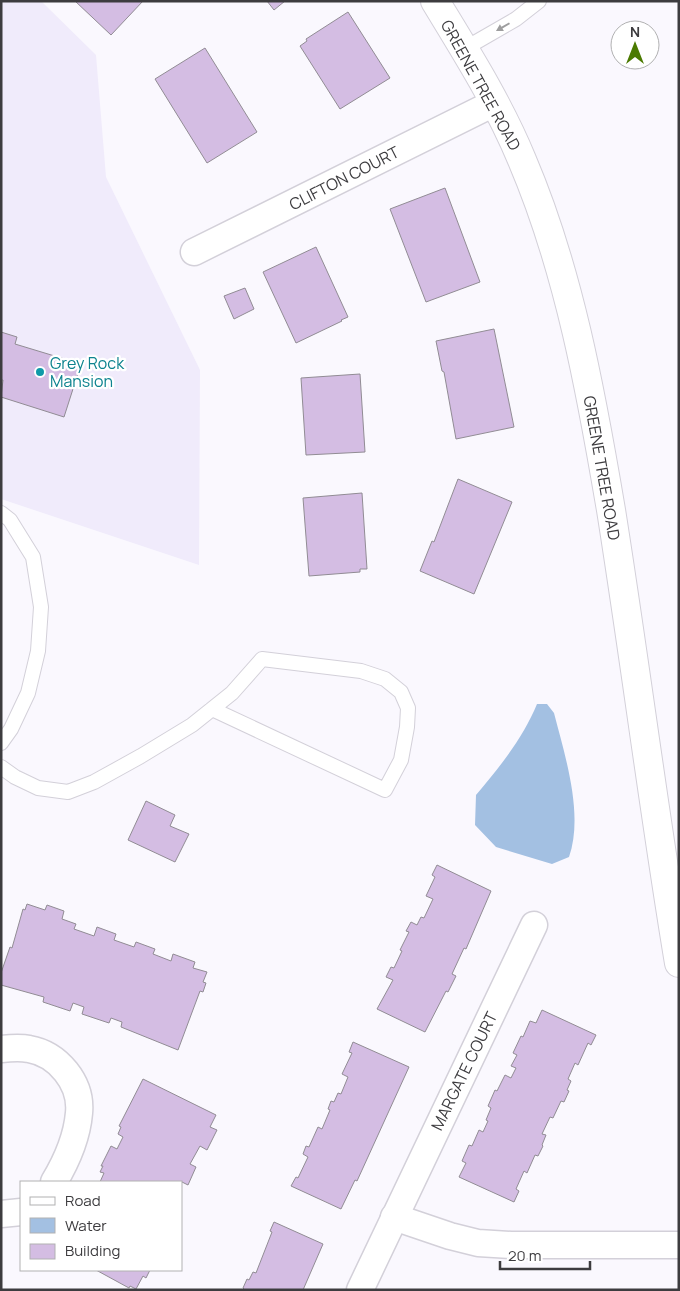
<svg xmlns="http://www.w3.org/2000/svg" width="680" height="1291" font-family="Manrope,sans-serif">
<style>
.built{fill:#f0ebfb}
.water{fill:#a3c0e2}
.building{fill:#d4bde3;stroke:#918c94}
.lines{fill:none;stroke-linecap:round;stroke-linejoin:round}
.lane-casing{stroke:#d3d0d9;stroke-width:16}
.street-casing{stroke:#d3d0d9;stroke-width:29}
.secondary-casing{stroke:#d3d0d9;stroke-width:30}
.lane{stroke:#fff;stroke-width:14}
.street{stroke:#fff;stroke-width:26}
.secondary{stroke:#fff;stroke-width:28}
.oneway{fill:#9e9e9f}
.culture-dot{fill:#0f9aa8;stroke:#fff;stroke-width:2}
.labels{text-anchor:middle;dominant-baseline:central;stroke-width:4.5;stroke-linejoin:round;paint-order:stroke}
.street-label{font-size:16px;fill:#3d3c3f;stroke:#fff}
.culture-label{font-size:16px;fill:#0d838f;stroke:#fff;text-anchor:start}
</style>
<rect width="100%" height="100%" fill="#faf8fe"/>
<!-- built -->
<path class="built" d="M1,1H41L96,55L106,177L200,370L199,565L1,499Z"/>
<!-- water -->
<path class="water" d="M537,704H547L554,713C565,756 584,814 569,857L552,864L496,847L475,825L476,795C499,768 523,738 537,704Z"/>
<!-- building -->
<g class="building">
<path d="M75,1H143L111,35Z"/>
<path d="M267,1H285L274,10Z"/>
<path d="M348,12L390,78L340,109L300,46L307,41L306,39Z"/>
<path d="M205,48L257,132L207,163L155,79Z"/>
<path d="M445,188L480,282L426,302L390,209Z"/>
<path d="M316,247L348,317L341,320L342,321L296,343L263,272Z"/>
<path d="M245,288L254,309L234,319L224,296Z"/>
<path d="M494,329L514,427L456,439L444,372L442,371L436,341Z"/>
<path d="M1,332L17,337L15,344L81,364L64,417L1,397L3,380H1Z"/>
<path d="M360,374L365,452L306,455L301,378Z"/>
<path d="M458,479L512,502L474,594L420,571L432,541L434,542Z"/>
<path d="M362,493L367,569H360V572L309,576L303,498Z"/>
<path d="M146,801L175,815L170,826L189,834L175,862L128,840Z"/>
<path d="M437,865L491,891L466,949L464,948L452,974L456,976L448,992L446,991L425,1032L377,1009L393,980L386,977L391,967L394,968L402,951L400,950L409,932L406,931L411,922L417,925L421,917L424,918L433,899L426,896L435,877L432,875Z"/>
<path d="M27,904L45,910L47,905L64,911L62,919L76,924L74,929L94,936L97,927L116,934L114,940L134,947L136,942L155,949L153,954L171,961L173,954L195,962L193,968L207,972L203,982L206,983L203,992L200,991L178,1050L121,1027L122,1022L111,1018L109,1023L82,1014L84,1007L73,1003L70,1011L43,1002L44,997L1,985V973L10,947L12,948L23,909L25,910Z"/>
<path d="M542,1010L596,1035L591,1045L588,1043L578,1065L575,1063L568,1079L571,1081L567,1090L569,1091L564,1102L561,1101L553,1118L550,1117L542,1134L546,1135L542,1145L543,1146L538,1156L535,1155L527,1173L524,1171L516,1189L519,1191L514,1202L459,1177L466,1163L462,1161L469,1145L472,1146L479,1130L483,1132L488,1121L486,1120L491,1108L488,1106L495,1090L497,1091L505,1075L511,1078L516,1068L511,1066L517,1055L513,1053L521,1036L523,1037L530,1021L536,1023Z"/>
<path d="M353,1042L409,1067L357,1181L355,1180L341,1209L291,1186L296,1177L298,1178L308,1157L303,1154L306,1146L309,1147L318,1127L322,1129L330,1110L328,1109L331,1101L334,1102L338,1093L341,1094L348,1077L342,1074L352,1053L349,1052Z"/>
<path d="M143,1079L216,1115L210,1127L217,1130L207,1150L200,1146L190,1164L196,1167L188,1185L182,1182L181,1184V1182H100L104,1173L100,1172L103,1166H101L111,1146L117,1149L123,1137L118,1134L121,1127L119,1126Z"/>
<path d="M274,1222L323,1244L303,1290H245L243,1288L247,1279L249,1280L253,1272L256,1273L272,1232L270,1231Z"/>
<path d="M96,1270H150L146,1278L143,1276L136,1289L130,1286L129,1288Z"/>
</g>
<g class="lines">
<!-- lane casing -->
<g class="lane-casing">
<g id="lane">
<path d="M464,49L516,19L539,1"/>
<path d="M1,513L10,520L33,557L41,607L38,651L28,693L11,729L1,743"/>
<path d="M1,767L15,777L38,788L68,792L94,782L141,756L192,725L232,693L262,659L361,671L385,679L401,692L408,708L407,727L401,760L385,790L212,709"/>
</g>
</g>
<!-- street casing -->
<g class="street-casing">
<g id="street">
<path d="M194,252L494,103"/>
<path d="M1,1049C10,1048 20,1047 29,1049C58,1054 82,1083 79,1113C77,1137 66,1162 54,1182"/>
<path d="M1,1214L21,1212"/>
<path d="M394,1217L450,1236L478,1243L511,1245H679"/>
<path d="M360,1290L534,925"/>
</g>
</g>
<!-- secondary casing -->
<g class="secondary-casing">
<path id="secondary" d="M435,1C466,52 499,104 522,160C569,270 591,392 611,510C635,661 654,813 679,963"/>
</g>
<!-- lane -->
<use href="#lane" class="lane"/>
<!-- street -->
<use href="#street" class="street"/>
<!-- secondary -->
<use href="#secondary" class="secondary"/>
</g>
<!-- one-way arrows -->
<defs><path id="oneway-solid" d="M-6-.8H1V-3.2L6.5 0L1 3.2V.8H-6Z" transform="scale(1.25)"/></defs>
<use class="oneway" href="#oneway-solid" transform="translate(503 27) rotate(150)"/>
<!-- markers -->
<circle class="culture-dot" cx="40" cy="372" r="5"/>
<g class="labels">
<!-- street labels -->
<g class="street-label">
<text transform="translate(481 85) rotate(61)">GREENE TREE ROAD</text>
<text transform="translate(344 178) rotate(-27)">CLIFTON COURT</text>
<text transform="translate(602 468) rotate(80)">GREENE TREE ROAD</text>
<text transform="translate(464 1071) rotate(-64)">MARGATE COURT</text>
</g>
<!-- culture labels -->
<g class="culture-label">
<text x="50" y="363">Grey Rock<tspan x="50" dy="18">Mansion</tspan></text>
</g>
</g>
<!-- border -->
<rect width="680" height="1291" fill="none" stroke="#3d3c3f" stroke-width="5"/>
<!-- legend -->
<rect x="20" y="1181" width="162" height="90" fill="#ffffff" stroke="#b1b1b2"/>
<rect x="30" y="1197" width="25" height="8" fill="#ffffff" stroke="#b1b1b2"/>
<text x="65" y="1206" font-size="15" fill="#3d3c3f">Road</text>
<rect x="30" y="1218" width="25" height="15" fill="#a3c0e2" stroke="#b1b1b2"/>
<text x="65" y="1231" font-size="15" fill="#3d3c3f">Water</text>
<rect x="30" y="1244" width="25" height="15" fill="#d4bde3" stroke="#b1b1b2"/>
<text x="65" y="1256" font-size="15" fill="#3d3c3f">Building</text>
<!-- north arrow -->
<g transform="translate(635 45)"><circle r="24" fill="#ffffff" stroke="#b1b1b2"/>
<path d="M0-4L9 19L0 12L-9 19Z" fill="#4b7a01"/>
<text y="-8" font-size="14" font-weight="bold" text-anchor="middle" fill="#3d3c3f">N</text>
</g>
<!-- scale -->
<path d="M500 1261v8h90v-8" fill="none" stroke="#3d3c3f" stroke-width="2.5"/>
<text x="508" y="1261" font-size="15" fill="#3d3c3f" stroke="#ffffff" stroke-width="4" paint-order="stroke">20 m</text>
</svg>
